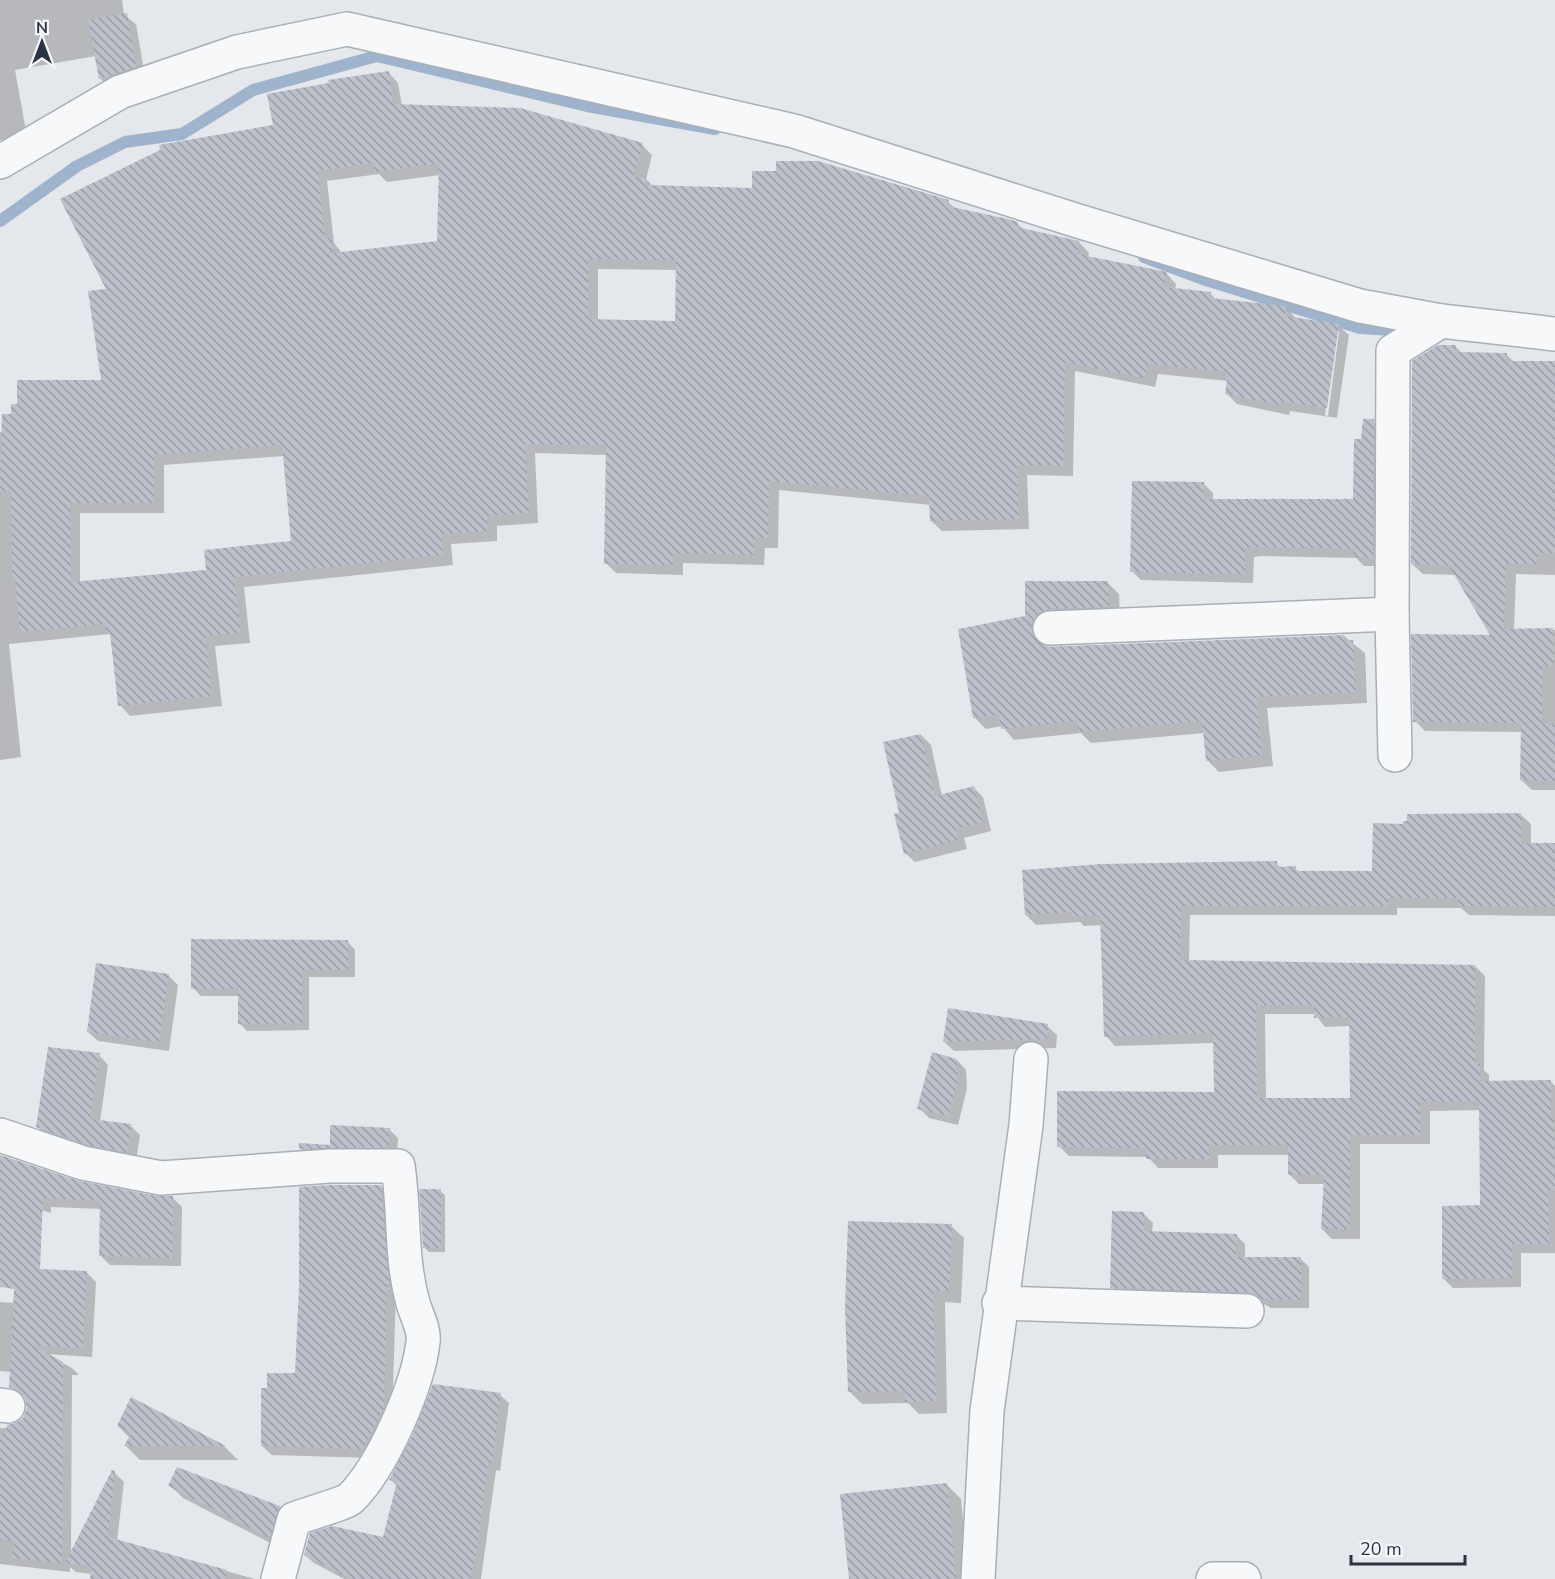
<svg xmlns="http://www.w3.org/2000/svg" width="1555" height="1579" font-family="'Nunito Sans',sans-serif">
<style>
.shadow{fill:#0003;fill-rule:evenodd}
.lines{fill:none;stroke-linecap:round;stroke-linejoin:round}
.stream{stroke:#9fb4cc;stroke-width:12}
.building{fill:url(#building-back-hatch);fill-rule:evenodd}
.street-casing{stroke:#a9aeb7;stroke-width:36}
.street{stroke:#f7f8fa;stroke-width:33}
</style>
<defs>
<pattern id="building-back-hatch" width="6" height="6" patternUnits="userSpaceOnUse" patternTransform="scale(1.5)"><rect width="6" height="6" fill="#bbc0ca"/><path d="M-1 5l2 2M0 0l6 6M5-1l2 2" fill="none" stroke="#989da6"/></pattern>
</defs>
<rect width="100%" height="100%" fill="#e4e7ec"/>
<!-- shadow -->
<g class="shadow">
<path d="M0,0H122L124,15L136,24L145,76L110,88L100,78L96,56L15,70L27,136L0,140Z"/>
<path d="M388,72L398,83L402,106L642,145L652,155L646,179L654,187L948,202L957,210L1017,223L1025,231L1079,242L1089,253L1088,258L1166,273L1176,284L1175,290L1210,293L1217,301L1285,307L1296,318L1338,325L1349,335L1337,418L1290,411L1289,415L1237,404L1227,394L1228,381L1158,374L1155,387L1075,371L1073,476L1027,475L1029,529L942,531L931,521V505L779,490L778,548H765L764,565L683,563V575L616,573L606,563L607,455L535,453L538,523L497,526V541L451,544L453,565L244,587L250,643L215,646L222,706L130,716L120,705L110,634L9,644L21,757L0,760V432L3,433L13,415L102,381L108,290L274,127ZM379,174L387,182L440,175L438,243L342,253L334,243L327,181ZM598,269L678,270L676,322L598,321ZM1336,332H1339L1328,416L1325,415ZM284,456L292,542L208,571L80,583V513H164V465Z"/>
<path d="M1455,346L1463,354L1507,355L1514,362L1555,363V575L1516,574L1514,630H1555V790H1532L1521,780L1522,732L1425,731L1415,721L1493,636L1456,575L1423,574L1412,564Z"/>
<path d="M1373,421L1383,430L1382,566H1364L1356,558L1263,556L1254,557L1253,583L1141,580L1132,571L1204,484L1213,493V501L1355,500L1363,441Z"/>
<path d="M1108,583L1119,594L1120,618L1042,642L1044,647L1344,636L1365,653L1367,703L1267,708L1273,766L1219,772L1207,760L1205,733L1091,743L1081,733L1014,740L1002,726L986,729L974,717L1026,617Z"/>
<path d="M921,735L931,745L942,796L974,788L983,797L991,831L964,838L967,849L915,862L905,853L900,814Z"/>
<path d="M1521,815L1531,824V844H1555V916L1469,915L1461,908H1397V915H1190L1189,962L1475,966L1485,976L1484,1070L1489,1075V1083L1550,1081L1555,1086V1253H1521V1287L1453,1288L1443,1278L1482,1207L1481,1110L1430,1111V1144H1360V1239H1332L1322,1229L1325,1184H1299L1290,1175V1155H1218V1168H1158L1148,1157L1069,1156L1059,1146L1215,1094L1214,1043L1115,1046L1106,1036L1102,925L1084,926L1080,922L1036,925L1026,915L1276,863L1281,868H1295L1300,873H1374L1405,826ZM1265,1014H1315L1325,1027L1351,1026L1352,1100L1266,1099Z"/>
<path d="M348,942L355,950V977H309V1030L247,1031L239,1023V996H201L193,988Z"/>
<path d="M168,975L178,985L169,1051L98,1041L88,1032Z"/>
<path d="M1047,1026L1057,1035L1056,1048L954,1051L944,1042Z"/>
<path d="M99,1055L108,1065L100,1122L130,1125L140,1135L136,1161L47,1137L38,1127Z"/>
<path d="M957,1060L966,1070L967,1089L958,1125L929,1118L919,1108Z"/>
<path d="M389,1129L398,1138L397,1155L309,1157L301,1149L331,1146Z"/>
<path d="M0,1156L77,1182L157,1198L172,1197L182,1207L181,1266L110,1265L100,1255L102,1209L51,1207V1213L0,1198Z"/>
<path d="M381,1186L390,1196L396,1293L392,1418L373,1458L272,1455L262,1446L268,1390L296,1375Z"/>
<path d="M440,1191L445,1195V1252H429L424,1247Z"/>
<path d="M1144,1214L1153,1223L1152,1233L1236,1235L1245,1244V1258H1300L1309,1267V1308H1271L1258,1301L1121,1296L1112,1287Z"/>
<path d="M951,1226L964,1238L961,1303L945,1302L947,1413L919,1414L908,1403L862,1404L849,1391Z"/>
<path d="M87,1273L96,1282L92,1357L46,1354L72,1368L79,1375H72L71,1556L114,1472L124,1482L117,1541L255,1579H91L92,1574L76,1572L70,1567V1572L0,1564V1428H7L24,1418L28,1408L27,1398L10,1387L11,1372L0,1371V1302L17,1303Z"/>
<path d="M500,1395L509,1403L500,1471L496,1470L481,1579H344L314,1563L305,1555L384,1539L398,1487L390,1479Z"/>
<path d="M132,1399L225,1447L238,1460H140L126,1446L130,1438L118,1426Z"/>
<path d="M178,1469L280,1507L292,1520L282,1549L183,1498L170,1485Z"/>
<path d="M947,1485L961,1499L969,1579H851Z"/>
</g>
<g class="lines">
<!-- stream -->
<g class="stream">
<path d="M0,221L77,166L125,142L182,134L253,90L377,56L587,106L715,129"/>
<path d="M1144,257L1206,280L1360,328L1410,331"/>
</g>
</g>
<!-- building -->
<g class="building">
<path d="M127,13L136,67L99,79L88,20Z"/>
<path d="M389,71L393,104L520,108L643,143L633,177H646V185L752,188V171H776V161H818L949,200L947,206L1008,219L1018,222L1017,227L1079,241L1077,254L1167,272L1164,287L1211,292L1210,298L1286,306L1285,316L1339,324L1327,408L1280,401L1279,405L1225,394L1228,372L1148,364L1145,378L1065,362L1063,466L1017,465L1019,519L930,521L929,496L769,481L768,538H755L754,555L673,553V565L604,564L606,445L525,444L529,513L487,516V531L441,534L443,555L234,577L241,633L205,636L212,696L118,706L110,632H106L105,624L20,632L15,579H12L11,491H0L2,414H11V404H17V380H101L88,291L106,289L60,199L160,150L159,145L273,125L267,94L329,83L328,80ZM373,163L375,172L439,163L437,241L333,253L332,238L325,239L318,171ZM588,259L676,260L675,321L588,319ZM282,445L291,541L204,550L206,570L71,582L70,503H154V455Z"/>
<path d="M1438,345H1456V352L1507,353V361H1555V553H1538L1537,564H1506L1504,629L1553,628L1554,665L1542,666V723L1413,722L1411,634L1490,635L1449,566L1411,564L1412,361Z"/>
<path d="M1363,419H1374L1373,558L1353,557L1354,549L1253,547L1245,548V574L1130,572L1132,481L1204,482V499H1353L1354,439H1361Z"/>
<path d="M1025,581H1108L1109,607L1049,609L1040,613L1033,620L1031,629L1035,638L1042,645L1051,647L1344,635L1345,641L1353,640L1356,692L1256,697L1262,755L1206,761L1202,721L1078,732L1077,721L1001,729L999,714L973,718L958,629L1025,616Z"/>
<path d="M1521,723L1555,724V781L1520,780Z"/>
<path d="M921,734L935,796L974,786L983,822L955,829L958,840L904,854L894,814L899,813L883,742Z"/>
<path d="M1521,813V843H1555V907L1458,906V898H1388V906H1181L1180,960L1475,965V1064H1480V1081L1551,1080V1117H1554L1555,1190H1548L1549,1244H1512V1278L1442,1279V1206L1480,1205L1479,1101L1420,1102V1135H1350V1229H1321L1324,1175H1288V1145H1209V1159H1146V1148L1057,1147V1091L1214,1092L1213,1033L1104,1037L1100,915L1073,917L1072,912L1025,915L1022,870L1102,864L1277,861V867L1296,866V871H1372L1373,823L1403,824V821H1407V814ZM1256,1005H1314V1018L1349,1017L1350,1098H1257Z"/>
<path d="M191,939L348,940V970H302V1023L238,1024V989H191Z"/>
<path d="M96,963L169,974L159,1042L87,1032Z"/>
<path d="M948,1008L1048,1024L1047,1039L943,1042Z"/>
<path d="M48,1047L100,1053L90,1119L131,1124L127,1152L88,1145L36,1127Z"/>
<path d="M932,1052L957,1059L958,1079L948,1116L917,1109Z"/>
<path d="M330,1125L390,1128L389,1147L299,1149V1143L330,1145Z"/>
<path d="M0,1155L79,1181L157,1196H173L172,1258L99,1256L100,1201L43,1198L40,1269L87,1271L83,1348L32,1345L63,1362L62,1563L12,1558L14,1541L0,1539V1433H6L7,1425L16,1423L23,1418L27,1408L25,1399L20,1391L9,1387L14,1289L0,1287Z"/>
<path d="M331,1185H381L390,1284H387L384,1408L363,1449L261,1446V1388H267V1373H295L299,1288V1187Z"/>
<path d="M419,1189H441V1248H423Z"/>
<path d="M1112,1211L1144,1212V1231L1237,1234L1236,1257H1301V1300L1261,1299L1248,1292L1110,1288Z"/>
<path d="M848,1221L952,1224L949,1291L933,1290L936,1401L905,1402V1391L848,1392L845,1307Z"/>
<path d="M433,1384L501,1393L492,1463H488L476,1555L470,1579H350L304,1555L310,1533L332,1526L383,1537L397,1482L389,1480L413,1434Z"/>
<path d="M131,1397L226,1446H124L131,1434L117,1426Z"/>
<path d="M177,1467L280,1506L270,1538L168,1486Z"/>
<path d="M112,1470L115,1471L108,1537L227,1570L225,1579H90L92,1566L65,1563Z"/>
<path d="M947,1483L956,1579H849L840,1494Z"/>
</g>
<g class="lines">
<!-- street casing -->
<g class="street-casing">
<g id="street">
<path d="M0,162L120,92L237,52L347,29L794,131L1078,221L1360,306L1441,321L1555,334"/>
<path d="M1050,628L1392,614"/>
<path d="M1395,755L1392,614L1393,351L1441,321"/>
<path d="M0,1135L83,1163L161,1178L330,1166H398C405,1213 400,1256 413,1303C416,1314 425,1330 423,1342C418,1386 382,1468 350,1499C346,1503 304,1515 294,1519L278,1579"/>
<path d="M999,1303L1247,1311"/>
<path d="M0,1405L8,1406"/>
<path d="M978,1579L987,1411L1026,1125L1031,1059"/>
<path d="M1213,1579H1244"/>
</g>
</g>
<!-- street -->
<use href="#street" class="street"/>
</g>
<!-- north arrow -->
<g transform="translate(42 42)" stroke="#f4f6f9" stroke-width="4.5" paint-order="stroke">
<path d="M0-4.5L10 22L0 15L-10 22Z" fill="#2b3445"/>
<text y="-9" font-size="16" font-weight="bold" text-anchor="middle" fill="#2b3445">N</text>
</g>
<!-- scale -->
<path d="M1351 1555v9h114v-9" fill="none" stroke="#2b3445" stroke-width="3"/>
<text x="1360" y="1555" font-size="18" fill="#2b3445" stroke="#f4f6f9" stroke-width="4.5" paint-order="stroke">20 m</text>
</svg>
